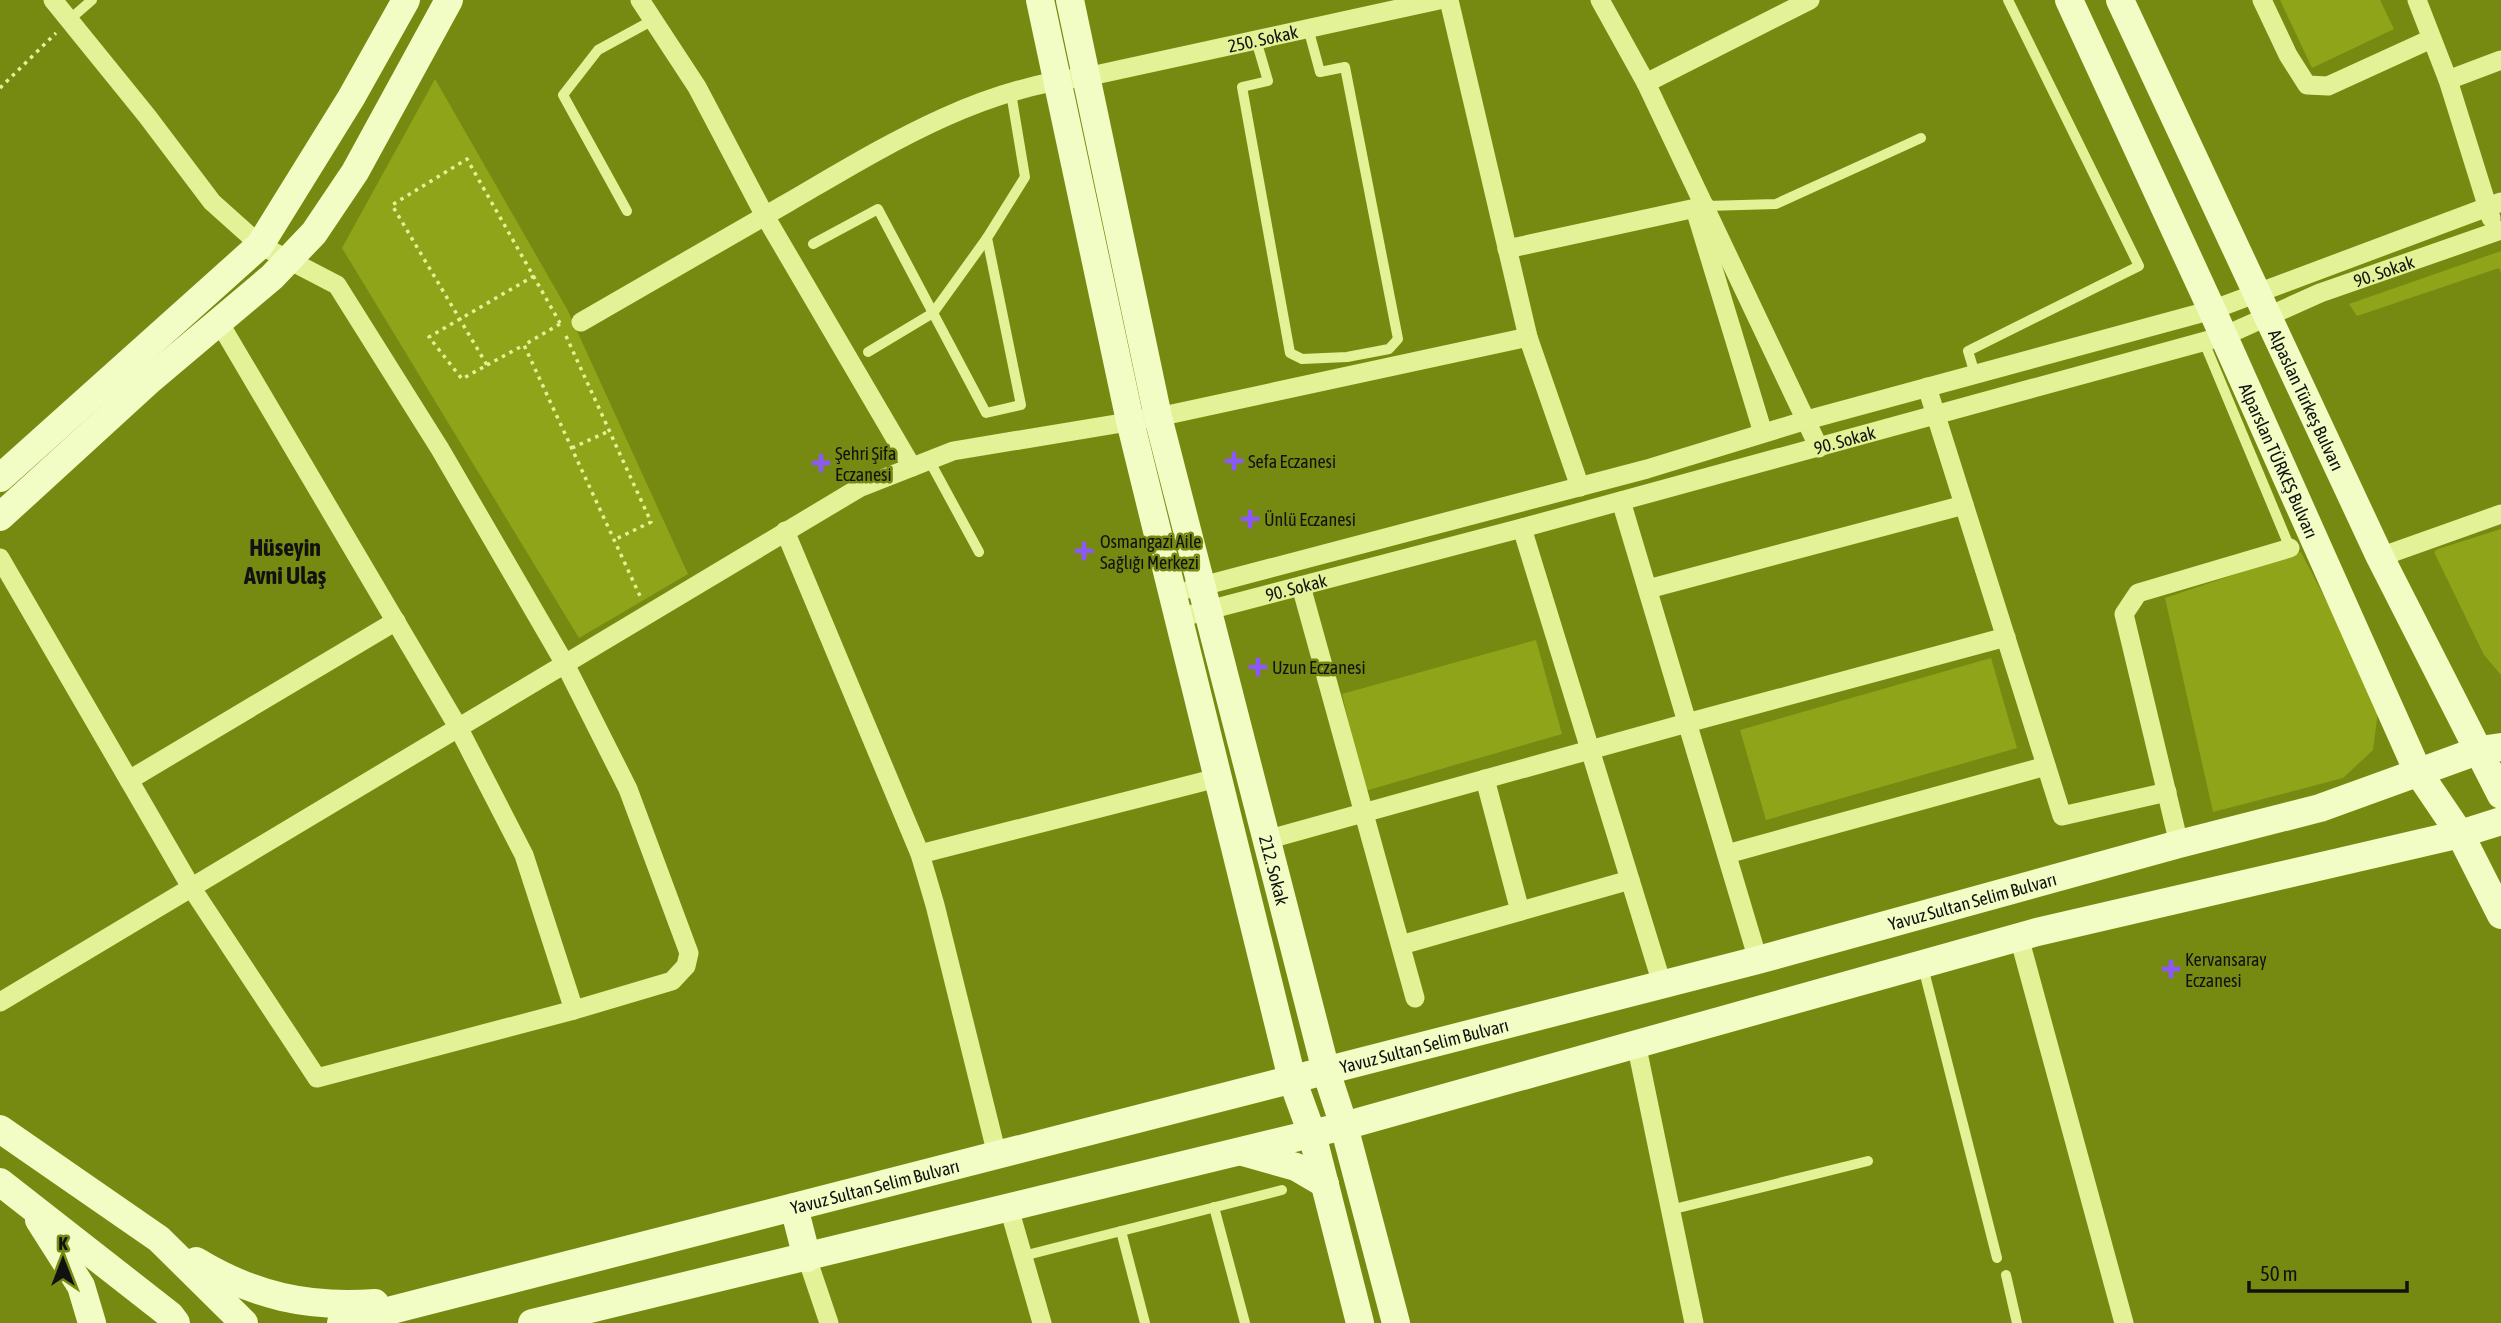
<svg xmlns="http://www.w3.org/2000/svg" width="2501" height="1323" font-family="'Asap Condensed',sans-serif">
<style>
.green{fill:#8fa419}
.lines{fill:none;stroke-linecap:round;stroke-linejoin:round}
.path{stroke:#e3f197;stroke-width:3.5;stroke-dasharray:3.5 5;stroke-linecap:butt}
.lane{stroke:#e3f197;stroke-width:10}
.street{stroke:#e3f197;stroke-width:19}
.secondary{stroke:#f2fcc5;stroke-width:28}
.poi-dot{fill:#8c57ff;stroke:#768a11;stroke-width:2.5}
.labels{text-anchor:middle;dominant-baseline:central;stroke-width:5;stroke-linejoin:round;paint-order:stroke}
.street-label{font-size:18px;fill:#111;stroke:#768a11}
.poi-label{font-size:18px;fill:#111;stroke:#768a11;text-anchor:start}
.district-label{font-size:24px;font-weight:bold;fill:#111;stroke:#768a11}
</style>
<rect width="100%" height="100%" fill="#768a11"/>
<!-- green -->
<g class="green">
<path d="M2280,0H2380L2394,29L2312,68Z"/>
<path d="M435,79L567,309L688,574L579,638L342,248Z"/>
<path d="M2501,251V273L2499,268L2357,316L2349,304Z"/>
<path d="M2501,529V675L2484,655L2434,552L2438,549Z"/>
<path d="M2301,552L2379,703L2373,750L2343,778L2213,812L2165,598Z"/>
<path d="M1536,640L1562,734L1365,791L1342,694Z"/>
<path d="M1991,658L2017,748L1766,820L1740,730Z"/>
</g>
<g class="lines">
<!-- path -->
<g class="path">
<path d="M0,88L56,33"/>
<path d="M534,276L429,337L462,379L487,365L392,205L467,159L560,323"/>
<path d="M560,324L524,345L640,596"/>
<path d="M566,336L651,522L614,540"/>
<path d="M487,365L524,345"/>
<path d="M572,448L609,431"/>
</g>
<!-- lane -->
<g class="lane">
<path d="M69,20L92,0"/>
<path d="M1256,40L1268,81L1242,87L1290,353L1302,359L1347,357L1389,349L1398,339L1345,67L1320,72L1308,28"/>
<path d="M1706,206L1776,204L1921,138"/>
<path d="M627,211L563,95L598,50L653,20"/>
<path d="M813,244L878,209L986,413L1021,405L987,238L1025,177L1011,93"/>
<path d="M2204,342L2290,548"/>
<path d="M868,352L933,313L987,238"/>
<path d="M1975,374L1968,351L2139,266L2008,0"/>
<path d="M929,460L979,552"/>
<path d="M1923,967L1997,1258"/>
<path d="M1214,1207L1245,1323"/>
<path d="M1670,1210L1868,1161"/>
<path d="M1121,1231L1145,1323"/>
<path d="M1023,1256L1282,1190"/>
<path d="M2006,1275L2017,1323"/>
</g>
<!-- street -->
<g class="street">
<path d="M640,0L697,87L765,216L912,467"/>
<path d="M1449,0L1528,337L1580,487"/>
<path d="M1600,0L1646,83L1819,448"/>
<path d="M2262,0L2288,55L2307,85L2328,86L2431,39"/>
<path d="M2417,0L2448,80L2491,218"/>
<path d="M2448,80L2501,60"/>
<path d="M1646,83L1810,0"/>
<path d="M1695,209L1763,433"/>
<path d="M1507,249L1705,206"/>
<path d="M219,322L458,727L524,855L574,1010"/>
<path id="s1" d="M581,322C650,282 720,242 789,202C882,148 976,88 1086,77L1439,0"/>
<path d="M1927,387L2062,816L2167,792"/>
<path d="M1621,501L1758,960"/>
<path d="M1522,528L1662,984"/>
<path d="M785,531L920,854L935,905L997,1155"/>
<path d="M2380,557L2501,514"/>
<path d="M0,558L191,887L317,1078L574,1010L672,981L686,966L689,953L628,789L565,664L440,449L337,285L260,245L212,202L147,116L53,0"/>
<path d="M1301,586L1415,998"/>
<path d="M1191,589L1647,469L1807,420L2212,310L2501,202"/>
<path d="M1648,589L1964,505"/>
<path id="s2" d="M1178,618L1522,528L2224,336L2320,293L2501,230"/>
<path d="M1485,779L1520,911"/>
<path d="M129,780L396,621"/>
<path d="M1266,840L1687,723L2006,637"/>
<path d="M2179,844L2124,614L2138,593L2290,548"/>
<path d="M920,854L1217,778"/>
<path d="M1727,854L2046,766"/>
<path d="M2019,937L2124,1323"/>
<path d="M1401,945L1630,880"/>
<path d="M0,1002L859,488L953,451L1158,417L1528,337"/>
<path d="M1636,1043L1694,1323"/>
<path d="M1009,1208L1042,1323"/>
<path d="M807,1258L829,1323"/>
</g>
<!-- secondary -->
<g class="secondary">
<path d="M1040,0L1130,421L1292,1079L1312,1134L1360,1323"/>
<path id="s3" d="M1070,0L1158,417L1326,1071L1344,1126L1396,1323"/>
<path id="s4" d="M2069,0L2212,310L2418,772L2460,834L2501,915"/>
<path id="s5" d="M2120,0L2380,557L2501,795"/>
<path d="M0,478L260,245L351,98L406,0"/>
<path d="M0,517L151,379L272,277L314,233L355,172L449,0"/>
<path d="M0,1129L159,1239L244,1323"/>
<path d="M1243,1152L1296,1167L1325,1184"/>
<path d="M0,1182L170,1315L176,1323"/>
<path d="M794,1207L807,1258"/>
<path d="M39,1220L81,1286L92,1323"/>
<path d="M196,1261C254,1296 308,1308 375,1303"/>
<path id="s6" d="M341,1323L1758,960L2179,844L2320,808L2480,750L2501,747"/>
<path d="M532,1323L1344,1126L2037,932L2460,834L2501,821"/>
</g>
</g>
<!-- markers -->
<g class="poi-dot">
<path d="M1230.5 450.5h7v7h7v7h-7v7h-7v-7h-7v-7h7z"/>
<path d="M817.5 452.5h7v7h7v7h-7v7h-7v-7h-7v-7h7z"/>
<path d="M1246.5 508.5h7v7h7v7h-7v7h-7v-7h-7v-7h7z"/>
<path d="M1080.5 540.5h7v7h7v7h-7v7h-7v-7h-7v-7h7z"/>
<path d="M1254.5 656.5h7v7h7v7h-7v7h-7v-7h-7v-7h7z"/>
<path d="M2167.5 958.5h7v7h7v7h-7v7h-7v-7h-7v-7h7z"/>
</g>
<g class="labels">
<!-- street labels -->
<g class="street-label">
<text stroke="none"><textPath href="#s1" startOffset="746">250. Sokak</textPath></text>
<text stroke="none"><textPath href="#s2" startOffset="1256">90. Sokak</textPath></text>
<text stroke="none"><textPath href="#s5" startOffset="441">Alpaslan Türkeş Bulvarı</textPath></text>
<text stroke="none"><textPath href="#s2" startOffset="690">90. Sokak</textPath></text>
<text stroke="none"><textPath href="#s4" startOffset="506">Alparslan TÜRKEŞ Bulvarı</textPath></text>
<text stroke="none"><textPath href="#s2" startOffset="122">90. Sokak</textPath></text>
<text stroke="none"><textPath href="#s3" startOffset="894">212. Sokak</textPath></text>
<text stroke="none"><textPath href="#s6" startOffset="1685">Yavuz Sultan Selim Bulvarı</textPath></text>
<text stroke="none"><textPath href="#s6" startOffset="1118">Yavuz Sultan Selim Bulvarı</textPath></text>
<text stroke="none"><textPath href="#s6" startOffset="551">Yavuz Sultan Selim Bulvarı</textPath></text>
</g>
<!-- poi labels -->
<g class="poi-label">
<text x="835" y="453">Şehri Şifa<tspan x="835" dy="21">Eczanesi</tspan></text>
<text x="1248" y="461">Sefa Eczanesi</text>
<text x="1264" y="519">Ünlü Eczanesi</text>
<text x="1100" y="541">Osmangazi Aile<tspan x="1100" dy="21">Sağlığı Merkezi</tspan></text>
<text x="1272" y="667">Uzun Eczanesi</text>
<text x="2185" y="959">Kervansaray<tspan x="2185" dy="21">Eczanesi</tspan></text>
</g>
<!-- district labels -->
<g class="district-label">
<text x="285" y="547">Hüseyin<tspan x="285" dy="28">Avni Ulaş</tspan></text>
</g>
</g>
<!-- north arrow -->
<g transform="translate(63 1260)" stroke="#768a11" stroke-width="5" paint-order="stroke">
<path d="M0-5L12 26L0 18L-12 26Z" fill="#111111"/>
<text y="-10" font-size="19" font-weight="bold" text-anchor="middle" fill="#111111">K</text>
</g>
<!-- scale -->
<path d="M2249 1281v10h158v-10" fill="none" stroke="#111111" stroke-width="3.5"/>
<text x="2260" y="1281" font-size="21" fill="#111111" stroke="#768a11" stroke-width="5" paint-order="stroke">50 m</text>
</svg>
